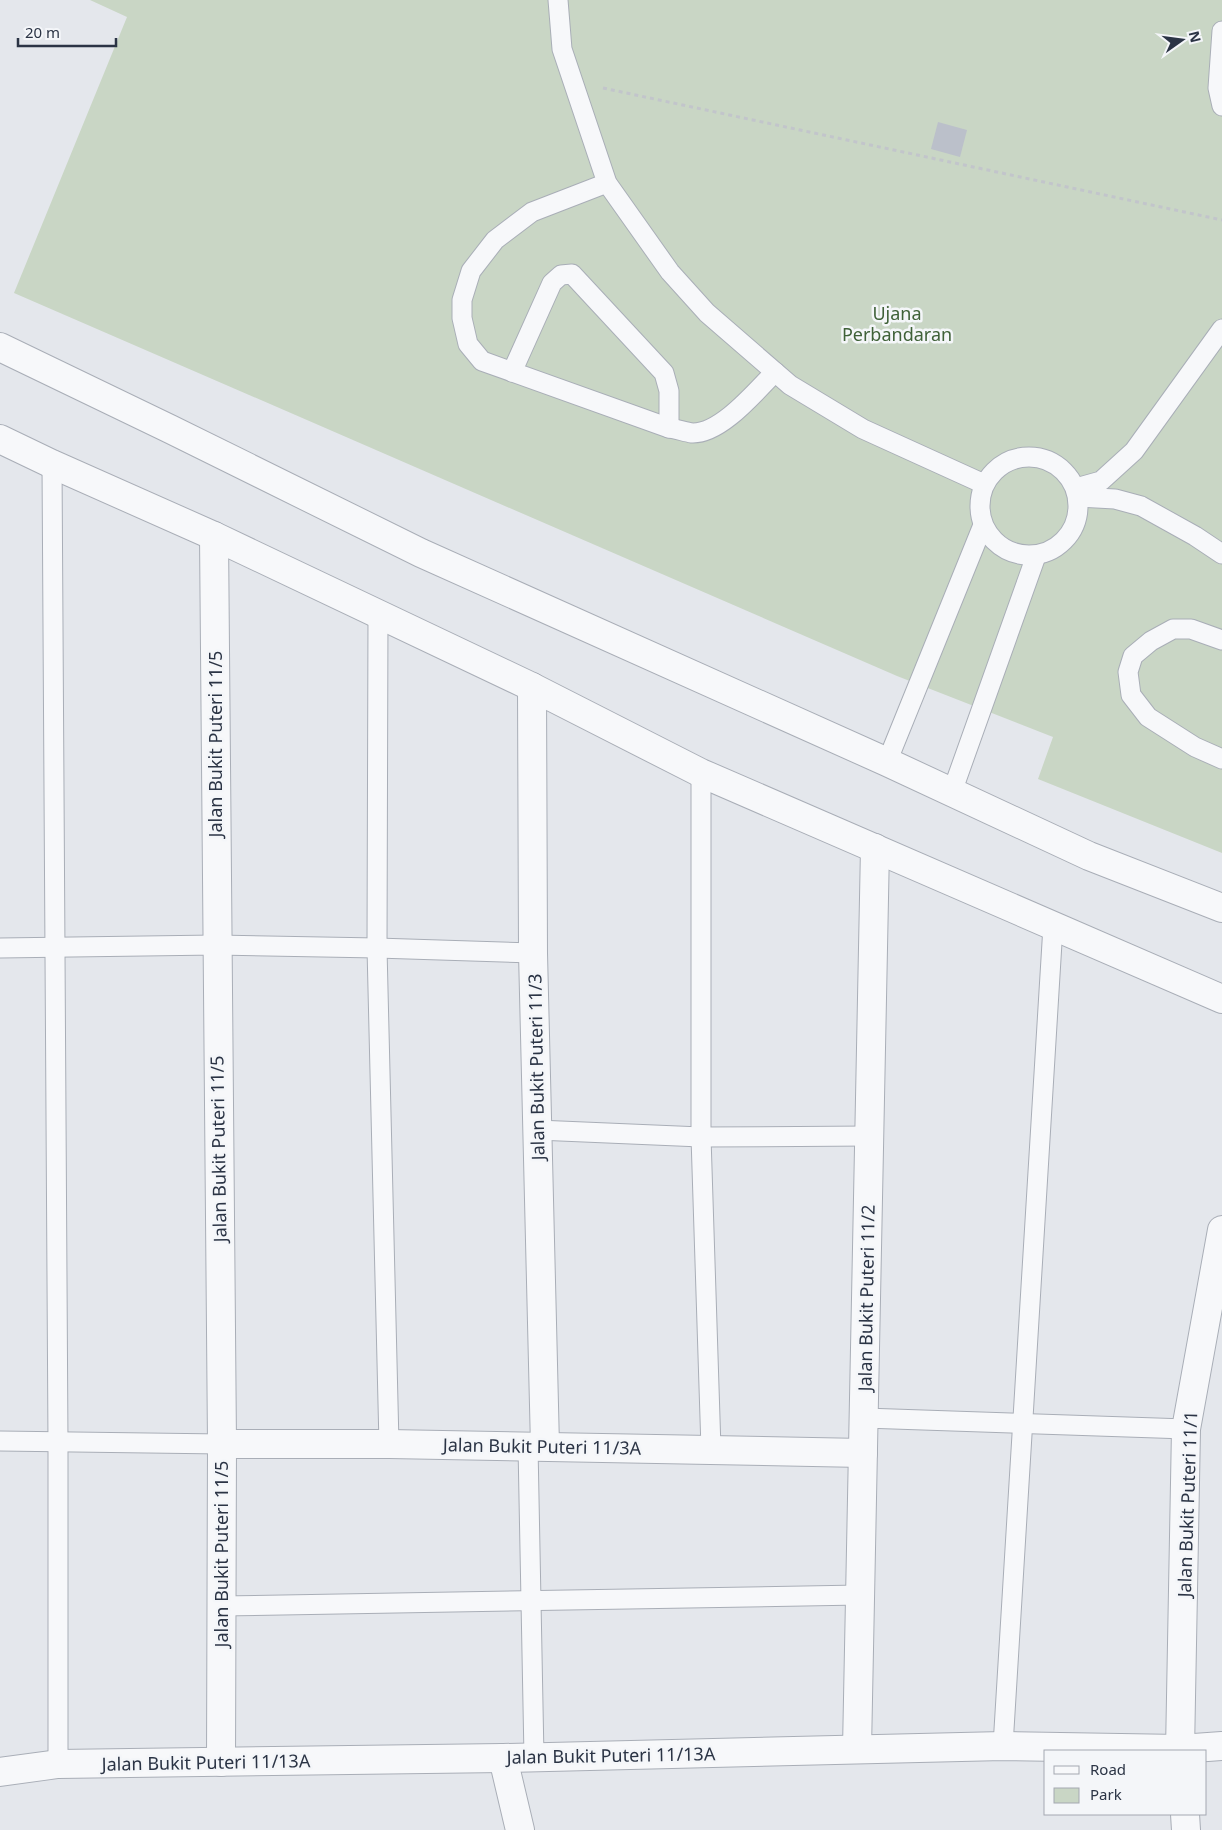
<svg xmlns="http://www.w3.org/2000/svg" width="1222" height="1830" font-family="'Noto Sans',sans-serif">
<style>
.green{fill:#c9d6c5}
.building{fill:#bbc0ca}
.lines{fill:none;stroke-linecap:round;stroke-linejoin:round}
.lane-casing{stroke:#a9aeb7;stroke-width:21}
.street-casing{stroke:#a9aeb7;stroke-width:30}
.path{stroke:#c2c5cb;stroke-width:3;stroke-dasharray:4 4;stroke-linecap:butt}
.lane{stroke:#f7f8fa;stroke-width:19}
.street{stroke:#f7f8fa;stroke-width:28}
.labels{text-anchor:middle;dominant-baseline:central;stroke-width:5;stroke-linejoin:round;paint-order:stroke}
.park-label{font-size:18px;fill:#3f6138;stroke:#f4f6f9}
.street-label{font-size:18px;fill:#2b3445;stroke:#f4f6f9}
</style>
<rect width="100%" height="100%" fill="#e4e7ec"/>
<!-- green -->
<path class="green" d="M90,0H1222V853L1038,779L1053,737L897,676L14,293L127,17Z"/>
<!-- building -->
<path class="building" d="M938,122L967,130L960,157L931,149Z"/>
<g class="lines">
<!-- lane casing -->
<g class="lane-casing">
<g id="lane">
<path d="M558,0L562,49L607,183L670,272L707,313L790,385L863,429L984,484"/>
<path d="M1222,31L1218,88L1222,106"/>
<path d="M607,183L532,212L495,240L471,271L462,300V318L468,344L482,361L669,428C677,429 685,432 692,433C721,434 756,391 775,372"/>
<path d="M512,372L552,283L561,275L572,274L664,373L669,391V428"/>
<circle cx="1029" cy="506" r="49"/>
<path d="M52,464L58,1442V1764"/>
<path d="M1076,488L1101,481L1134,451L1222,329"/>
<path d="M1078,497L1115,499L1141,506L1195,536L1222,554"/>
<path d="M378,614L377,948L389,1444"/>
<path d="M1222,640L1191,629H1173L1151,641L1133,656L1128,672L1131,695L1148,717L1195,747L1222,759"/>
<path d="M887,762L983,525"/>
<path d="M701,773V1137L711,1449"/>
<path d="M952,792L1036,556"/>
<path d="M0,948L216,945L377,948L533,953"/>
<path d="M537,1130L701,1137L870,1136"/>
<path d="M864,1418L1186,1429"/>
<path d="M0,1441L222,1444"/>
<path d="M528,1446L534,1757"/>
<path d="M220,1606L860,1595"/>
<path d="M1003,1746L1053,926"/>
</g>
</g>
<!-- street casing -->
<g class="street-casing">
<g id="street">
<path d="M0,347L170,429L421,553L887,762L1089,856L1222,908"/>
<path d="M0,439L52,464L214,536L532,687L701,773L1222,999"/>
<path d="M214,536L222,1444L221,1762"/>
<path d="M532,687L533,953L545,1446"/>
<path d="M222,1444H389L863,1453"/>
<path d="M857,1749L875,848"/>
<path d="M1180,1751L1186,1429L1222,1230"/>
<path d="M503,1758L520,1830"/>
<path d="M0,1772L58,1764L503,1758L1003,1746L1180,1749L1222,1746"/>
<path d="M1185,1814L1186,1830"/>
</g>
</g>
<!-- path -->
<path class="path" d="M603,88L1222,220"/>
<!-- lane -->
<use href="#lane" class="lane"/>
<!-- street -->
<use href="#street" class="street"/>
</g>
<g class="labels">
<!-- park labels -->
<g class="park-label">
<text x="897" y="313">Ujana<tspan x="897" dy="21">Perbandaran</tspan></text>
</g>
<!-- street labels -->
<g class="street-label">
<text transform="translate(215 744) rotate(-90)">Jalan Bukit Puteri 11/5</text>
<text transform="translate(536 1067) rotate(-91)">Jalan Bukit Puteri 11/3</text>
<text transform="translate(218 1149) rotate(-91)">Jalan Bukit Puteri 11/5</text>
<text transform="translate(866 1298) rotate(-89)">Jalan Bukit Puteri 11/2</text>
<text transform="translate(542 1446) rotate(1)">Jalan Bukit Puteri 11/3A</text>
<text transform="translate(1187 1504) rotate(-88)">Jalan Bukit Puteri 11/1</text>
<text transform="translate(221 1554) rotate(-90)">Jalan Bukit Puteri 11/5</text>
<text transform="translate(611 1755) rotate(-1)">Jalan Bukit Puteri 11/13A</text>
<text transform="translate(206 1762) rotate(-1)">Jalan Bukit Puteri 11/13A</text>
</g>
</g>
<!-- legend -->
<rect x="1044" y="1750" width="162" height="65" fill="#f4f6f9" stroke="#a4a8b1"/>
<rect x="1054" y="1766" width="25" height="8" fill="#f7f8fa" stroke="#a4a8b1"/>
<text x="1090" y="1775" font-size="15" fill="#2b3445">Road</text>
<rect x="1054" y="1788" width="25" height="15" fill="#c9d6c5" stroke="#a4a8b1"/>
<text x="1090" y="1800" font-size="15" fill="#2b3445">Park</text>
<!-- north arrow -->
<g transform="translate(1182 40) rotate(76)" stroke="#f4f6f9" stroke-width="4" paint-order="stroke">
<path d="M0-4L9 19L0 12L-9 19Z" fill="#2b3445"/>
<text y="-8" font-size="14" font-weight="bold" text-anchor="middle" fill="#2b3445">N</text>
</g>
<!-- scale -->
<path d="M18 38v8h98v-8" fill="none" stroke="#2b3445" stroke-width="2.5"/>
<text x="25" y="38" font-size="15" fill="#2b3445" stroke="#f4f6f9" stroke-width="4" paint-order="stroke">20 m</text>
</svg>
